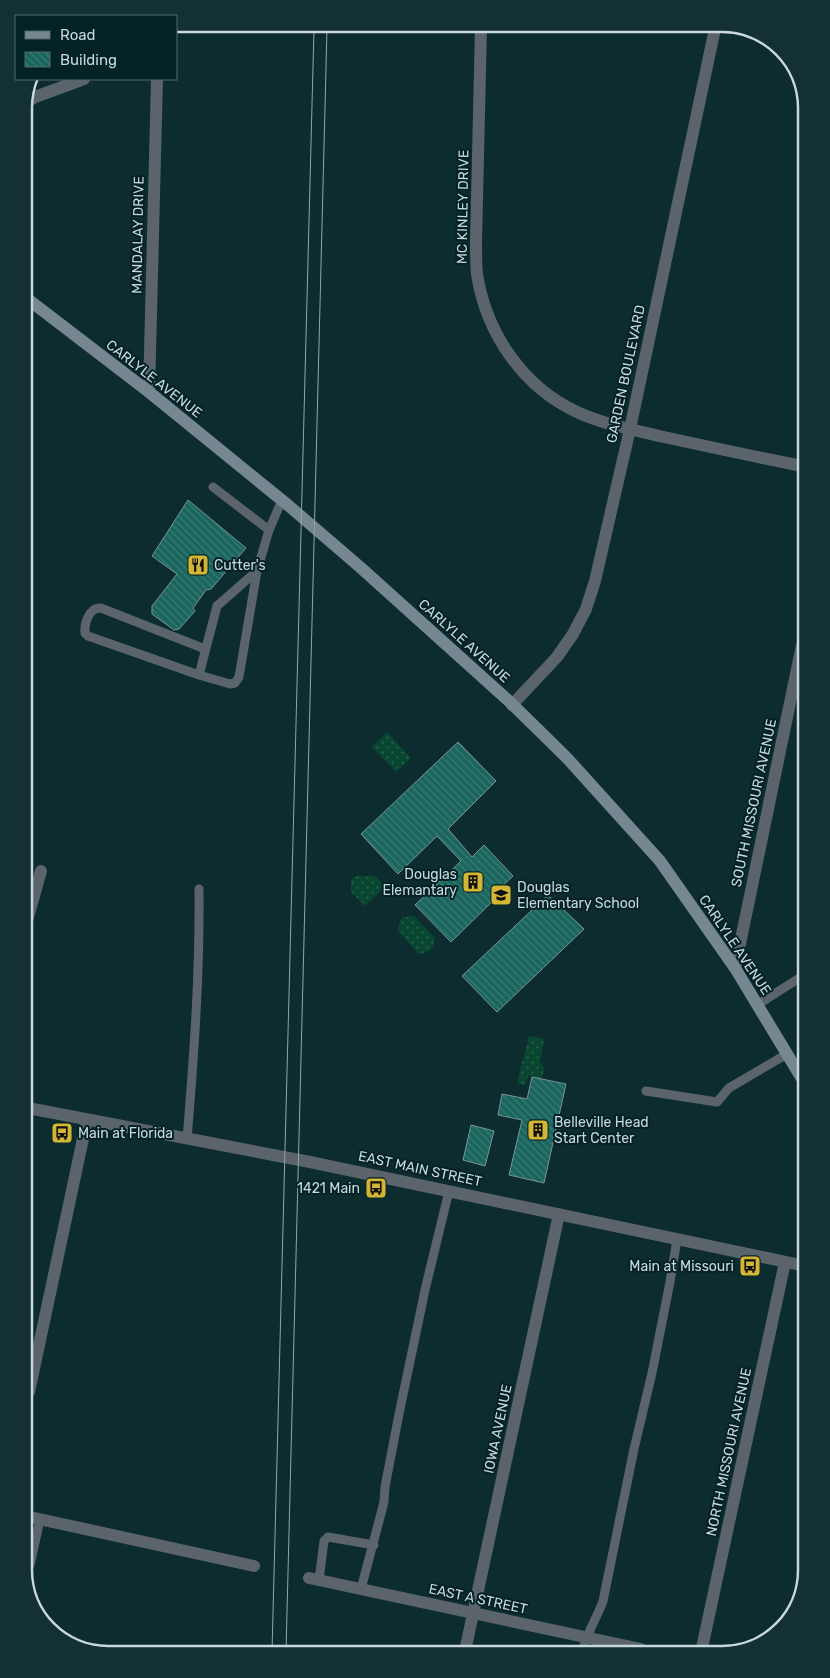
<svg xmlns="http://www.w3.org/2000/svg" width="830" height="1678" font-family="Rubik,sans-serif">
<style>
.park{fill:url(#park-dots)}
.building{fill:url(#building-back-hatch);stroke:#769692}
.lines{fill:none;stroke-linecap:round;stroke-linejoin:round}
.lane{stroke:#5a646a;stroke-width:9}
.street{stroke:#5a646a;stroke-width:12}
.secondary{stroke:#768791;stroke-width:12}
.tram{stroke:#91a6a9;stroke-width:1}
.labels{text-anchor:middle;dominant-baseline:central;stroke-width:4;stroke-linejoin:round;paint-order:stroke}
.street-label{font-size:14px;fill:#c8d8db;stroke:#032226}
.poi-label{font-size:14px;fill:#c8d8db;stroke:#032226;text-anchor:start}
.rim{fill:none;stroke:#c8d8db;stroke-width:2.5}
</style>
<defs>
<pattern id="park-dots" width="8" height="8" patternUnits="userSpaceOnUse" patternTransform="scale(1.25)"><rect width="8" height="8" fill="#094630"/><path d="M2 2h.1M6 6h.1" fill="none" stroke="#2b604d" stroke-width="1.8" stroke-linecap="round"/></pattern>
<pattern id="building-back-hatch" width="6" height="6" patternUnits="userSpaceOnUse" patternTransform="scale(1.25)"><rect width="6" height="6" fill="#1a655e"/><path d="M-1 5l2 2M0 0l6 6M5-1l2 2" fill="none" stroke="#3a7a74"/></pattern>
</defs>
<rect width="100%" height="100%" fill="#0d2c30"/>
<!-- park -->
<g class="park">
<path d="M387,732L411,758L396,772L372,747Z"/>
<path d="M355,876H375L385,887L365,906L351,892V880Z"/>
<path d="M414,916L435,938C433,950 430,952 419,954L398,931C400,918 400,917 414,916Z"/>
<path d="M529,1036L543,1039L544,1041L540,1061L544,1069L542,1079L528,1076L525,1085L517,1083Z"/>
</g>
<!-- building -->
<g class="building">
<path d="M188,500L246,548L211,589L206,590L193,608L195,611L179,629L174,630L152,614V606L177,574L152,556Z"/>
<path d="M458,742L496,781L448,829L472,857L484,845L513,876L500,888L503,891L451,942L415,905L461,861L437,836L398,874L361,834Z"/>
<path d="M548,895L584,929L497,1012L462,976Z"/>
<path d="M532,1077L566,1084L544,1183L509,1175L522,1120L498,1115L502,1094L527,1099Z"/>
<path d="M471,1125L494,1131L485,1166L463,1160Z"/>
</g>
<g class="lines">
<!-- lane -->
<g class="lane">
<path d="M213,487L269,530"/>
<path d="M205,649L101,608C89,607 84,624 85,633L88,636L199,675L230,684L235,683L239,677L257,571L269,530L282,500"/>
<path d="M199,675L217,606L257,571"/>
<path d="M757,1005L804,975"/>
<path d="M646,1091L717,1102L729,1088L787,1054"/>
<path d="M187,1139C194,1055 200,972 199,889"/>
<path d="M30,1565L40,1520"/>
<path d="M319,1580L324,1541L328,1537L374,1545"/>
<path d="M361,1589L384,1502L385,1487L399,1414L425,1290L449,1191"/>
<path d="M583,1649C587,1632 597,1618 603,1601L634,1449L652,1373L670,1282L677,1239"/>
</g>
<!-- street -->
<g class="street">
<path d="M481,26L476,243C476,253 476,264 477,274C486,333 523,387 577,412C605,425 635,430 664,437C710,447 756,457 802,466"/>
<path d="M24,104L35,97L84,79"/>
<path d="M149,392L157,79"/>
<path d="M512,705L557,657L573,634L586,609L595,581L630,429L716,24"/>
<path d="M27,921L41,871"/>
<path d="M735,968L802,645"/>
<path d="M28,1108L310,1162L805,1266"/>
<path d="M29,1392L87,1120"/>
<path d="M30,1517L254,1566"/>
<path d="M309,1578L641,1649"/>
<path d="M702,1648L785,1262"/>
<path d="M465,1651L559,1214"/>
</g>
<!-- secondary -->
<path class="secondary" d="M25,297L149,392L289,506L360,567L510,702L567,758L660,861L735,968L804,1082"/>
<!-- tram -->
<g class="tram">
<path d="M272,1652L314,28"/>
<path d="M286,1652L327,28"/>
</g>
</g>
<!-- icons -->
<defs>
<g id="restaurant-square" transform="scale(1.125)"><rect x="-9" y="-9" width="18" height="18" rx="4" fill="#d4b635" stroke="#032226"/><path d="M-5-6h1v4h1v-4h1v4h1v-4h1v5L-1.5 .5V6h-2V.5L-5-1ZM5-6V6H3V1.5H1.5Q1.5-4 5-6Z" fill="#111"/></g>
<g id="building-square" transform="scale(1.125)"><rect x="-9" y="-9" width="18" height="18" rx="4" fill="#d4b635" stroke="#032226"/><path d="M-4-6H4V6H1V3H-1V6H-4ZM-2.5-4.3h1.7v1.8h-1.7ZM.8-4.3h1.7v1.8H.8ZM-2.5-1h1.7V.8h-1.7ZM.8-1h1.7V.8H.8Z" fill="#111"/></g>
<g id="school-square" transform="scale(1.125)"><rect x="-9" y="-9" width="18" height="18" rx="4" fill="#d4b635" stroke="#032226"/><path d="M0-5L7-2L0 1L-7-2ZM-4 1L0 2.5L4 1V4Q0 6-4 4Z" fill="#111"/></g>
<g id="bus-square" transform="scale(1.125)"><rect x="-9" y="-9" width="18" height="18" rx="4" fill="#d4b635" stroke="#032226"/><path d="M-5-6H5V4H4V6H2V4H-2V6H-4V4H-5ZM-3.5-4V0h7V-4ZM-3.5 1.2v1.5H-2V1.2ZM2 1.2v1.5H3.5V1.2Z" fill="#111"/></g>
</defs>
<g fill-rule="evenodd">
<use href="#restaurant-square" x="198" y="565"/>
<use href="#building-square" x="473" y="882"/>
<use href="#school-square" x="501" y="895"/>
<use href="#building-square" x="538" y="1130"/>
<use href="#bus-square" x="62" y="1133"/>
<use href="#bus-square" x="376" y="1188"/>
<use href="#bus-square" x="750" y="1266"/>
</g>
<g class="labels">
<!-- street labels -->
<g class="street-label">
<text transform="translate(463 207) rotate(-89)">MC KINLEY DRIVE</text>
<text transform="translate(138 235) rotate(-89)">MANDALAY DRIVE</text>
<text transform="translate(626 374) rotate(-78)">GARDEN BOULEVARD</text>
<text transform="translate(154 379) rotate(38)">CARLYLE AVENUE</text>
<text transform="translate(464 641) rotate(42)">CARLYLE AVENUE</text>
<text transform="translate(754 803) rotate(-78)">SOUTH MISSOURI AVENUE</text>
<text transform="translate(735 945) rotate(56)">CARLYLE AVENUE</text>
<text transform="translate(420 1169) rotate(12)">EAST MAIN STREET</text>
<text transform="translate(498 1429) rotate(-78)">IOWA AVENUE</text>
<text transform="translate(729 1452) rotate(-78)">NORTH MISSOURI AVENUE</text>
<text transform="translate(478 1599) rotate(12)">EAST A STREET</text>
</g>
<!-- poi labels -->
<g class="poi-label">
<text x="214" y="565">Cutter's</text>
<text x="457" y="874" text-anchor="end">Douglas<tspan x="457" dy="16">Elemantary</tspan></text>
<text x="517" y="887">Douglas<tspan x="517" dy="16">Elementary School</tspan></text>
<text x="554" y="1122">Belleville Head<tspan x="554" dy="16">Start Center</tspan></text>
<text x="78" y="1133">Main at Florida</text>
<text x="360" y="1188" text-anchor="end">1421 Main</text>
<text x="734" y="1266" text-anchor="end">Main at Missouri</text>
</g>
</g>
<!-- crop -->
<path d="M0 0H830V1678H0ZM108 32H722A76 76 0 0 1 798 108V1570A76 76 0 0 1 722 1646H108A76 76 0 0 1 32 1570V108A76 76 0 0 1 108 32Z" fill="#133134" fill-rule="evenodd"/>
<path class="rim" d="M108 32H722A76 76 0 0 1 798 108V1570A76 76 0 0 1 722 1646H108A76 76 0 0 1 32 1570V108A76 76 0 0 1 108 32Z"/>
<!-- legend -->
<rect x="15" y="15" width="162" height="65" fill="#032226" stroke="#526b6e"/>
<rect x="25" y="31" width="25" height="8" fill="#768791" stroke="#526b6e"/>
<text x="60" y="40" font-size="15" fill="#c8d8db">Road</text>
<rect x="25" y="52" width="25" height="15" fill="url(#building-back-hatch)" stroke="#526b6e"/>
<text x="60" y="65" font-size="15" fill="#c8d8db">Building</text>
</svg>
